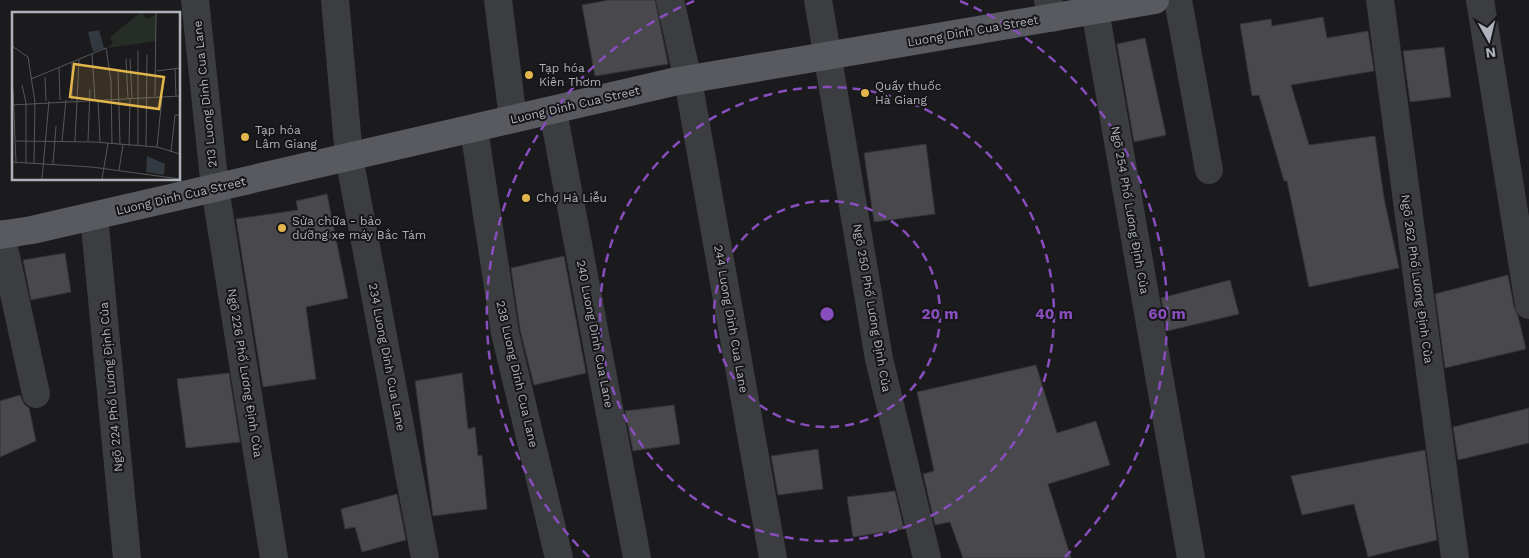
<svg xmlns="http://www.w3.org/2000/svg" width="1529" height="558" font-family="'Work Sans',sans-serif">
<style>
.building{fill:#48484d;stroke:#353539}
.lines{fill:none;stroke-linecap:round;stroke-linejoin:round}
.minor{stroke:#3c3d41;stroke-width:28}
.major{stroke:#585a60;stroke-width:28}
.ring{fill:none;stroke:#884ebe;stroke-width:2.5;stroke-dasharray:9 6}
.poi-dot{fill:#e2b64d;stroke:#161618;stroke-width:2}
.labels{text-anchor:middle;dominant-baseline:central;stroke-width:4;stroke-linejoin:round;paint-order:stroke}
.street-label{font-size:12px;fill:#afb2bb;stroke:#161618}
.poi-label{font-size:12px;fill:#afb2bb;stroke:#161618;text-anchor:start}
.inset-road{fill:none;stroke:#56575c;stroke-width:1}
.view{fill:#e2b64d;fill-opacity:0.15;stroke:#e2b64d;stroke-width:2.5}
.inset-edge{fill:none;stroke:#afb2bb;stroke-width:2.5}
.centre{fill:#884ebe;stroke:#161618;stroke-width:2.5}
.ring-label{font-size:15px;text-anchor:middle;font-weight:bold;fill:#884ebe;stroke:#161618;stroke-width:4;stroke-linejoin:round;paint-order:stroke}
</style>
<rect width="100%" height="100%" fill="#1b1b1d"/>
<!-- building -->
<g class="building">
<path d="M609,0H655L668,64L595,76L582,5Z"/>
<path d="M1323,17L1327,38L1368,31L1374,71L1291,85L1309,145L1375,136L1384,198L1399,268L1309,287L1287,181H1284L1259,95L1252,96L1240,24L1271,19L1272,26Z"/>
<path d="M1145,38L1166,135L1134,142L1117,44Z"/>
<path d="M1444,47L1451,97L1410,102L1403,51Z"/>
<path d="M926,144L935,214L874,222L864,153Z"/>
<path d="M327,194L348,298L306,307L316,379L263,387L236,219L298,210L296,201Z"/>
<path d="M65,253L71,292L31,300L23,260Z"/>
<path d="M564,256L586,373L534,385L520,330L511,268Z"/>
<path d="M1508,275L1514,307L1518,316L1526,349L1445,368L1435,294Z"/>
<path d="M1230,280L1239,314L1167,331L1161,298Z"/>
<path d="M1036,365L1057,433L1096,421L1110,465L1048,484L1071,558H963L950,522L935,525L923,474L934,471L917,392Z"/>
<path d="M229,373L240,442L186,448L177,379Z"/>
<path d="M462,373L468,429L475,427L478,456L482,455L487,509L433,516L415,381Z"/>
<path d="M20,395L24,404L29,408L36,441L0,457V401Z"/>
<path d="M674,405L680,444L633,451L625,411Z"/>
<path d="M1529,408V443L1458,460L1453,427Z"/>
<path d="M818,449L823,489L778,495L771,456Z"/>
<path d="M1425,450L1437,540L1368,557L1354,504L1302,515L1291,476Z"/>
<path d="M895,491L904,529L853,537L847,497Z"/>
<path d="M397,494L406,540L362,552L355,527L345,529L341,509Z"/>
</g>
<g class="lines">
<!-- minor -->
<g class="minor">
<path d="M195,0L215,188L274,558"/>
<path d="M335,0L349,157L425,558"/>
<path d="M498,0L513,119"/>
<path d="M670,0L688,80L773,558"/>
<path d="M818,0L879,359L927,558"/>
<path d="M1048,0L1052,18"/>
<path d="M1178,0L1209,170"/>
<path d="M1380,0L1455,558"/>
<path d="M1480,0L1529,305"/>
<path d="M1095,10L1191,558"/>
<path d="M553,111L637,558"/>
<path d="M474,129L505,333L559,558"/>
<path d="M94,216L127,558"/>
<path d="M1,234L36,394"/>
</g>
<!-- major -->
<path class="major" d="M0,235L32,230L673,82L1155,0"/>
</g>
<!-- distance rings -->
<g class="ring">
<circle cx="827" cy="314" r="113"/>
<circle cx="827" cy="314" r="227"/>
<path d="M589 557A340 340 0 0 1 694 1M960 1A340 340 0 0 1 1065 557"/>
</g>
<!-- markers -->
<g class="poi-dot">
<circle cx="529" cy="75" r="5"/>
<circle cx="865" cy="93" r="5"/>
<circle cx="245" cy="137" r="5"/>
<circle cx="526" cy="198" r="5"/>
<circle cx="282" cy="228" r="5"/>
</g>
<g class="labels">
<!-- street labels -->
<g class="street-label">
<text transform="translate(973 31) rotate(-10)">Luong Dinh Cua Street</text>
<text transform="translate(205 94) rotate(-96)">213 Luong Dinh Cua Lane</text>
<text transform="translate(575 105) rotate(-13)">Luong Dinh Cua Street</text>
<text transform="translate(181 196) rotate(-13)">Luong Dinh Cua Street</text>
<text transform="translate(1130 210) rotate(80)">Ngõ 254 Phố Lương Định Của</text>
<text transform="translate(1417 279) rotate(82)">Ngõ 262 Phố Lương Định Của</text>
<text transform="translate(872 308) rotate(80)">Ngõ 250 Phố Lương Định Của</text>
<text transform="translate(731 319) rotate(80)">244 Luong Dinh Cua Lane</text>
<text transform="translate(595 334) rotate(79)">240 Luong Dinh Cua Lane</text>
<text transform="translate(387 357) rotate(79)">234 Luong Dinh Cua Lane</text>
<text transform="translate(245 373) rotate(81)">Ngõ 226 Phố Lương Định Của</text>
<text transform="translate(517 374) rotate(77)">238 Luong Dinh Cua Lane</text>
<text transform="translate(111 387) rotate(-95)">Ngõ 224 Phố Lương Định Của</text>
</g>
<!-- poi labels -->
<g class="poi-label">
<text x="539" y="68">Tạp hóa<tspan x="539" dy="14">Kiên Thơm</tspan></text>
<text x="875" y="86">Quầy thuốc<tspan x="875" dy="14">Hà Giang</tspan></text>
<text x="255" y="130">Tạp hóa<tspan x="255" dy="14">Lâm Giang</tspan></text>
<text x="536" y="198">Chợ Hà Liễu</text>
<text x="292" y="221">Sửa chữa - bảo<tspan x="292" dy="14">dưỡng xe máy Bắc Tám</tspan></text>
</g>
</g>
<!-- overview -->
<g transform="translate(12 12)">
<rect width="168" height="168" fill="#1b1b1d"/>
<path d="M129,0L135,7L143,3L144,29L95,36L101,31L98,25Z" fill="#252d26"/>
<path d="M87,18L92,36L81,40L76,20ZM135,144L153,152L152,163L134,160Z" fill="#323940"/>
<path class="inset-road" d="M0,34L16,45L23,90L22,151M126,39V134M80,42L83,88M114,47L116,86M118,47L120,86M60,51V88M47,56L48,88M163,57L164,84M106,58L108,133M145,59L168,56M33,65L34,89M19,67L94,36L99,69L100,132M10,73L14,91V151M1,77L4,151M143,84L144,0M86,88L88,130M0,93L168,84M4,129L82,130L145,135L168,142M50,129L54,88M63,129L67,48M76,129L78,77M117,134L118,86M134,134L135,43M145,135L150,85M159,140L163,103H168M0,150L80,155L168,167M41,152L44,114M107,158L111,133M30,167L37,89M90,167L96,131"/>
<path class="view" d="M62,52L152,65L147,97L58,85Z"/>
<rect width="168" height="168" class="inset-edge"/>
</g>
<circle cx="827" cy="314" r="8" class="centre"/>
<g class="ring-label">
<text x="940" y="319">20 m</text>
<text x="1054" y="319">40 m</text>
<text x="1167" y="319">60 m</text>
</g>
<!-- north arrow -->
<g transform="translate(1489 40) rotate(172)" stroke="#161618" stroke-width="4" paint-order="stroke">
<path d="M0-4L9 19L0 12L-9 19Z" fill="#afb2bb"/>
<text y="-8" font-size="14" font-weight="bold" text-anchor="middle" fill="#afb2bb">N</text>
</g>
</svg>
